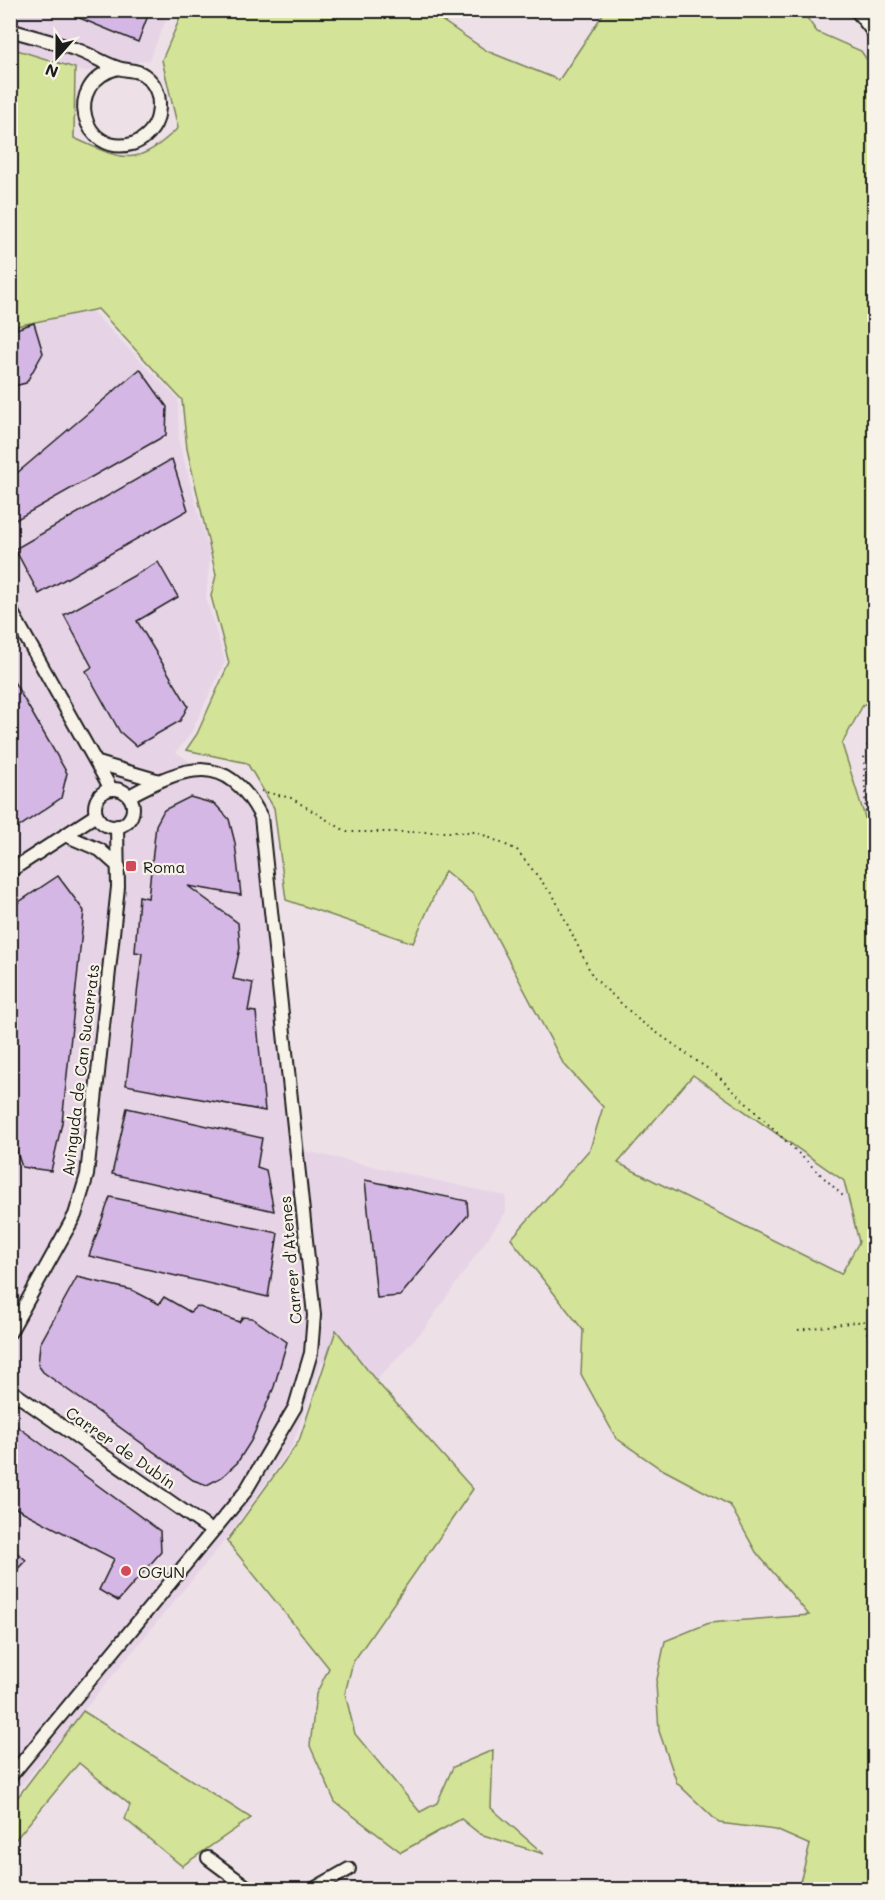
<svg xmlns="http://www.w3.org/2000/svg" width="885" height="1900" font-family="Mali,sans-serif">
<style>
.built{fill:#e6d4e6}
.green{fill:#d3e397;stroke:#78805a;stroke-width:1.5;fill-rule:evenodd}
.building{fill:#d5b7e5;stroke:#1c1c1c;stroke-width:1.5}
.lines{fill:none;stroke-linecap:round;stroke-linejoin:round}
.street-casing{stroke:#1c1c1c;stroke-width:16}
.path{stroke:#1c1c1c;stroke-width:2;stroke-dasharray:1.5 4.5;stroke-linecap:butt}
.street{stroke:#f7f3e8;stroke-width:12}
.poi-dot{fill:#d1495b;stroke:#f7f3e8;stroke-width:2}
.labels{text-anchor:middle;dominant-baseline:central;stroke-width:4.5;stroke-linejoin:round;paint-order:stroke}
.poi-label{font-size:16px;fill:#1c1c1c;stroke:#f7f3e8;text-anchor:start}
.street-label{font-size:16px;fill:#1c1c1c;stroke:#f7f3e8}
</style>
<rect width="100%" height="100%" fill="#ede1e7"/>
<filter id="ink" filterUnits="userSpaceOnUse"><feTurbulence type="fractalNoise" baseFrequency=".0167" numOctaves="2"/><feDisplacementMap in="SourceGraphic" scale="12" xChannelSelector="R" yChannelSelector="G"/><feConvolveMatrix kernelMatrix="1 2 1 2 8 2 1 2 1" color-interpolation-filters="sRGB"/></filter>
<g filter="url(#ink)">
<!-- built -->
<g class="built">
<path d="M11,11H170L149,60L83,72L11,47Z"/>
<path d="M90,309L178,399L179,442L210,555L206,598L225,661L190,735L176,752L201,769L231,777L261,817L296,1149L506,1196V1212L425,1328L364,1394L322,1361L292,1446L226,1539L11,1798V331Z"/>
</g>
<!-- green -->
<g class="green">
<path d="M183,11H428L487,51L559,80L605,11H802L817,32L861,51L874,70V699L863,705L842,744L874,846V1889H798L810,1845L776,1830L719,1823L677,1783L659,1731L656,1684L665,1641L709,1623L809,1615L756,1552L730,1505L658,1467L616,1438L581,1374L583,1330L511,1239L590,1149L603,1107L563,1063L474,895L445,871L413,943L286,900L274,808L247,763L186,750L197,734L229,663L211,596L216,575L187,449L182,400L98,309L11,327V48L75,68L74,138C123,160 135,169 178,128L162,60ZM693,1075L844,1181L859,1242L841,1274L618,1163Z"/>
<path d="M336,1330L377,1382L473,1489L353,1662L345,1693L355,1734L420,1812L437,1803L453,1767L493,1750L491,1808L544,1854L480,1834L461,1819L401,1852L335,1802L310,1746L316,1694L329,1668L227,1541L299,1441Z"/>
<path d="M83,1711L251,1818L182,1866L125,1819L130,1805L79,1763L11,1845V1806Z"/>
</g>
<!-- building -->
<g class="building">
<path d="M60,10H150L138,42Z"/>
<path d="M34,323L43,353L26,383L10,387V331Z"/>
<path d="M140,369L167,407L166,435L10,523V479Z"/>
<path d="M172,459L188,510L39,594L15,549Z"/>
<path d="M158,562L178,597L137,621L188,706L180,721L136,746L120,732L86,671L92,667L64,615Z"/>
<path d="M10,675L67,773L61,798L10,833Z"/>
<path d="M190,797L215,804L229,819L235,843L241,895L188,886L238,923L240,948L233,979L253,983L248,1011L256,1012L265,1111L126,1085L142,953L135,952L139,896L148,898L156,825L164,810Z"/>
<path d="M58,876L84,911L62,1123L51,1171L22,1167L10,1132V908Z"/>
<path d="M127,1108L262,1138L257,1167L266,1170L274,1211L112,1174Z"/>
<path d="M365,1180L467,1201L468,1215L400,1296L377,1298Z"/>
<path d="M110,1197L278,1233L268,1297L89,1256Z"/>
<path d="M77,1277L132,1290L159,1304L164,1297L190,1312L197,1306L239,1322L243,1317L252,1318L287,1342L274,1387L251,1441L237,1463L222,1477L207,1485L193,1480L43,1372L38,1365L40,1344Z"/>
<path d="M10,1421L160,1531L161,1552L118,1601L99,1590L114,1559L10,1505Z"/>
<path d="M10,1547L26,1560L10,1577Z"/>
</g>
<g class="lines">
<!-- street casing -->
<g class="street-casing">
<g id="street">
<path d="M856,10L874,33"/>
<path d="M10,30C34,37 58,43 80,51C93,56 105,64 118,68C127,71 136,69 144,75C158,85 161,99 158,115C156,128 145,140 132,144C83,157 61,83 118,68"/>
<path d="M10,609L111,789"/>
<path d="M98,763L156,780"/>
<circle cx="114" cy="808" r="19"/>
<path d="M65,835L100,850L119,867"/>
<path d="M10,871L96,815"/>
<path d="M10,1332L75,1215L87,1175L118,887L117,826"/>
<path d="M10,1390L212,1531"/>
<path d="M10,1777L245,1492L295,1407L311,1353L314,1315L261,817C227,750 185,766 129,796"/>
<path d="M208,1858L251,1890"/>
<path d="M312,1890L349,1869"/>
</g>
</g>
<!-- path -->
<g class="path">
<path d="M874,722L864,758L866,822L874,841"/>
<path d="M261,791L291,798L347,832H477L517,850L554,897L593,977L639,1020L718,1076L843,1196"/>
<path d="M798,1330L864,1321L874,1358"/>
</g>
<!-- street -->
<use href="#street" class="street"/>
</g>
</g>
<!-- markers -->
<g class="poi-dot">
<rect x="125" y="860" width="12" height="12" rx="3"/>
<circle cx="126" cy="1571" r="6"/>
</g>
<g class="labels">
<!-- poi labels -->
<g class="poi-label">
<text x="143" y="866">Roma</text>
<text x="138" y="1571">OGUN</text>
</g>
<!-- street labels -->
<g class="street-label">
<text transform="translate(80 1070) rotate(-83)">Avinguda de Can Sucarrats</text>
<text transform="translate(290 1260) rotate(-95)">Carrer d'Atenes</text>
<text transform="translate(121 1447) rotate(35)">Carrer de Dubín</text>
</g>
</g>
<!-- margin -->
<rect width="885" height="1900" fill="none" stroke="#f7f3e8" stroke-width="36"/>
<rect x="18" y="18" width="849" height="1864" fill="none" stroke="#1c1c1c" stroke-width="2" filter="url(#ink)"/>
<!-- north arrow -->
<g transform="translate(57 57) rotate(201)" stroke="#f7f3e8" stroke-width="4.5" paint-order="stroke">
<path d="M0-4.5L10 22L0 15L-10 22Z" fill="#1c1c1c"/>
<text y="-9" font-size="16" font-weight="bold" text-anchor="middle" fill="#1c1c1c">N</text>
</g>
</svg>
